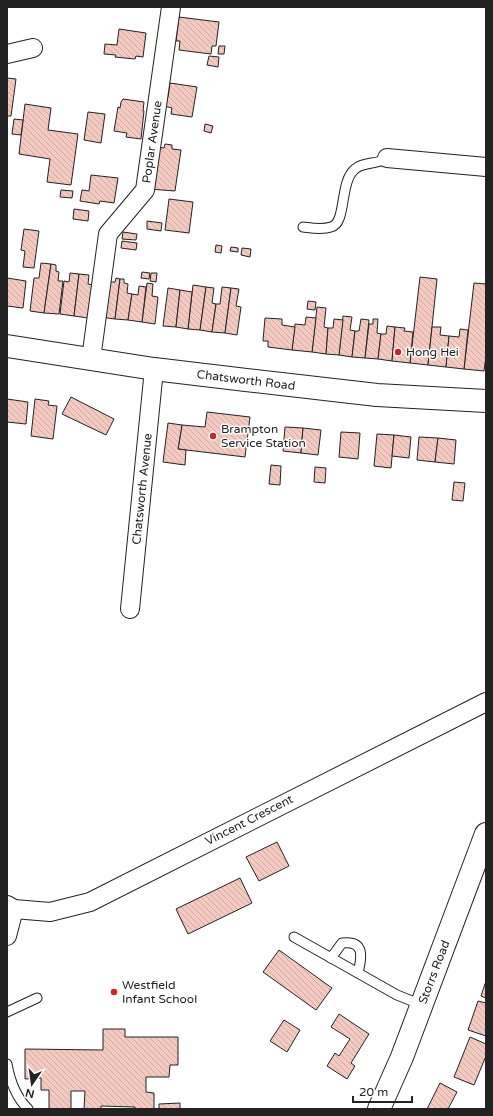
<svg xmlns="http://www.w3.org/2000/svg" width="493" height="1116" font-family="'Varela Round',sans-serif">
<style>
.building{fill:url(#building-back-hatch);stroke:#222}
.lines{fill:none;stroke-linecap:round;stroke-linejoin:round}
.lane-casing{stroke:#222;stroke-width:11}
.street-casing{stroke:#222;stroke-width:20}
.secondary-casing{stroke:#222;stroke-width:24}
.highway-casing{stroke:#222;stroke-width:24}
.lane{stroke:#fff;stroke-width:9}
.street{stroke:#fff;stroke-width:18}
.secondary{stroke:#fff;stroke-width:22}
.highway{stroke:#fff;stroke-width:22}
.poi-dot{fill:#c62828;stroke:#fff;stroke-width:1.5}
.labels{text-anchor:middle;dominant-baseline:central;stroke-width:3;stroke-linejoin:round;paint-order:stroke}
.street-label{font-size:12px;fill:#222;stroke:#fff}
.poi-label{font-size:12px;fill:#222;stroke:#fff;text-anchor:start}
</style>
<defs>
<pattern id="building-back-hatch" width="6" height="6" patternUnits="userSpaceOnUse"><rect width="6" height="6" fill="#f3c9c0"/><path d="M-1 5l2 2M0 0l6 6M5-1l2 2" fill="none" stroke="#d0aca5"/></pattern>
</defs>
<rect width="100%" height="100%" fill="#fff"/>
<!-- building -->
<g class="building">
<path d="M179,17L219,22L216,46H212L211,54L179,50L180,41H176Z"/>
<path d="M119,29L146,33L143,57L136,56L135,59L115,57L116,55L104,54L105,44L117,45Z"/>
<path d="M219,46H225L224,54H218Z"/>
<path d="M209,56L219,57L218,67L207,65Z"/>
<path d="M7,78L16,79L11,116H7Z"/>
<path d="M170,83L197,87L192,117L171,114L172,108L164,106L166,96L168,97Z"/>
<path d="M123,99L144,102L143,111H144L141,139L126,137L127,133L114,131L118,107L120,108L121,102Z"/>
<path d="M25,104L51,108L48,130L78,134L71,185L47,182L50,159L19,154Z"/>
<path d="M88,112L105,114L101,143L84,140Z"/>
<path d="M14,119L23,120L21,135L12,134Z"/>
<path d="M205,124L213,126L211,133L204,131Z"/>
<path d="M165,144L172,145V149L181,150L175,191L149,189L157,147L164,148Z"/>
<path d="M91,175L118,178L114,203L100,201L99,204L80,201L82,190L89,191Z"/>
<path d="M61,190L73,191L72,198L60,197Z"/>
<path d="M169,199L193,202L189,233L165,230Z"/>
<path d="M74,209L89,211L88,221L73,219Z"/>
<path d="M147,221L162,223L161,231L147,229Z"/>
<path d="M24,229L39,231L34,268L23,267L25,251L21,250Z"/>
<path d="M123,232L137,234L136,240L122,239Z"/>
<path d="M122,241L137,243L136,250L121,248Z"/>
<path d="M216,245L222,246L221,253L215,252Z"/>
<path d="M231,247L238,248V252L230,251Z"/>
<path d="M242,248L251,249L250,257L241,255Z"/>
<path d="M41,263L51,264L44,313L30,311L34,278H39Z"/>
<path d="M51,264L56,265V271L59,272L58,281H63L59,314L44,313Z"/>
<path d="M142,272L150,273L149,279L141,278Z"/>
<path d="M70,273L79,274L74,316L60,314L64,281L69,282Z"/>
<path d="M151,273H157L156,282L150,281Z"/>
<path d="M79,274L89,275L88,284L93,285L88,318L74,316Z"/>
<path d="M420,277L437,279L428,365L410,363Z"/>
<path d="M7,278L26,281L23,308L7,306Z"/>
<path d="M116,278L120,279L115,319L101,317L110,282H115Z"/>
<path d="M120,279H124V283L128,284L127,293L132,294L128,320L115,319Z"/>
<path d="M147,283L153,284L152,296L158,297L155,324L142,322Z"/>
<path d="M474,283L486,284V356L484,371L464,369Z"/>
<path d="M193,285L206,287L200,330L188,329Z"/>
<path d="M139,286L146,287L142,322L128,320L132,294L138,295Z"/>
<path d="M206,287L214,288L212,303L216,304L212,332L200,330Z"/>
<path d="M222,287L231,288L225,333L212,332L216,304H220Z"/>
<path d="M168,288L180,290L176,327L163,326Z"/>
<path d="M231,288L239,289L236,306L241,307L237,335L225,333Z"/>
<path d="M180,290L192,292L188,329L176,327Z"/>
<path d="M308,301L316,302L315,310L307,309Z"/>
<path d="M317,307L326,308L324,327L328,328L326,354L312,352Z"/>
<path d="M343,316L352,317L350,330L355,331L352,357L339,355Z"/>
<path d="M306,317L316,318L312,352L292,350L295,324L305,325Z"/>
<path d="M265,318L282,319V325L295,327L292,350L268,347V341H263Z"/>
<path d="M334,319L343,320L339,355L326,354L328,328H333Z"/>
<path d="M361,319L369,320L365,358L352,357L355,331H359Z"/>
<path d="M373,319H378L377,333L381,334L378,359L365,358L369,324H373Z"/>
<path d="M387,326L395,327L392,361L378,359L381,334H386Z"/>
<path d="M395,327L405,328L404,331L413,332L410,363L392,361Z"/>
<path d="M432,327H441L440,335L449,336L446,367L428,365Z"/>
<path d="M460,329L468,330L464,369L446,367L449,336L459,337Z"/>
<path d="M71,397L114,419L106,435L62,414Z"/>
<path d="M7,399L28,402L26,424L7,422Z"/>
<path d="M35,399L49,401L48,405L57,406L53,439L31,436Z"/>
<path d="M207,412L250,417L245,457L178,449L182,425L205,427Z"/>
<path d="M168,423L182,425L178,449L186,450L185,465L163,462Z"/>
<path d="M285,427L303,428L301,453L283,451Z"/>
<path d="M303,428L321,430L318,455L301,453Z"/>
<path d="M341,432L360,433L358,459L339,457Z"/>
<path d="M377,434L394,435L391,468L374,466Z"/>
<path d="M394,435L411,437L409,458L392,456Z"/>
<path d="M419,437L438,438L435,462L417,460Z"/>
<path d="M438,438L456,440L454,464L435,462Z"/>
<path d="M271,465L281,466L280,485L269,484Z"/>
<path d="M315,467L326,468L325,483L314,482Z"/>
<path d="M454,482L465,483L463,501L452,500Z"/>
<path d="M277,842L289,866L259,881L246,857Z"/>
<path d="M240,878L252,903L188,934L176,909Z"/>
<path d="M279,950L332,988L316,1010L263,972Z"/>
<path d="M486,981V998L481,996Z"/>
<path d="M478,1001L486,1003V1036L468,1030Z"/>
<path d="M339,1014L369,1034L351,1063L355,1066L347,1079L327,1066L335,1053L339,1056L350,1039L331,1027Z"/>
<path d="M284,1020L300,1030L287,1052L270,1041Z"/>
<path d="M103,1029H125V1037H178V1065H170L169,1077H146V1092L154,1093V1109H135V1107L101,1106V1109H84L85,1091H71V1109H49V1090H41V1078L25,1079V1049L103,1050Z"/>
<path d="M470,1037L486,1044V1056L474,1085L454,1077Z"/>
<path d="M440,1083L457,1092L448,1109H427Z"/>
<path d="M180,1103V1109H159V1104Z"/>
</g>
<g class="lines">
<!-- lane casing -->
<g class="lane-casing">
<g id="lane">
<path d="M303,227C312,228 322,230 331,227C347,223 339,182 355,169C364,161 378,165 387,158"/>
<path d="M294,937L397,995L422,1005"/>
<path d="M331,958L342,943C365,940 362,957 358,973"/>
<path d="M7,1012L37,998"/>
<path d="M7,1064C10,1081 15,1096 28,1109"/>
</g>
</g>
<!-- street casing -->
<g class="street-casing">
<g id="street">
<path d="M7,54L33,48"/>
<path d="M387,158L486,167"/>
<path d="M91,359L108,234L145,190L171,7"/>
<path d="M130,609L154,369"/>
<path d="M7,905L14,909L50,912L90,902L486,702"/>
<path d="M7,936L14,909"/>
</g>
</g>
<!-- secondary casing -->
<g class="secondary-casing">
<path id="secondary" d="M379,1109L402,1057L486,834"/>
</g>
<!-- highway casing -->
<g class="highway-casing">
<path id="highway" d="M7,346L154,369L246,380L377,395L486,401"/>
</g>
<!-- lane -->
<use href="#lane" class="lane"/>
<!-- street -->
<use href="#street" class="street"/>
<!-- secondary -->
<use href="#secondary" class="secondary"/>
<!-- highway -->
<use href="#highway" class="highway"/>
</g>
<!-- markers -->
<g class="poi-dot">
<circle cx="398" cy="352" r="4"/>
<circle cx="213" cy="436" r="4"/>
<circle cx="114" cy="992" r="4"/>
</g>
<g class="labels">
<!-- street labels -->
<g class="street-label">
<text transform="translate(152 142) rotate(-82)">Poplar Avenue</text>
<text transform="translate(246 380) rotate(7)">Chatsworth Road</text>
<text transform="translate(142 489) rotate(-84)">Chatsworth Avenue</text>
<text transform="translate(249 820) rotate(-27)">Vincent Crescent</text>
<text transform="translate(434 972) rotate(-69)">Storrs Road</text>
</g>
<!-- poi labels -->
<g class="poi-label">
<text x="406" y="352">Hong Hei</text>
<text x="221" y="429">Brampton<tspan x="221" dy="14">Service Station</tspan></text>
<text x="122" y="985">Westfield<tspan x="122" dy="14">Infant School</tspan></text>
</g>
</g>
<!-- border -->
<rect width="493" height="1116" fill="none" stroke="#222222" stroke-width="16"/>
<!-- north arrow -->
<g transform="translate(32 1084) rotate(193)" stroke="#ffffff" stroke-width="3" paint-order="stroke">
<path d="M0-3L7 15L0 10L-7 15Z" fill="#222222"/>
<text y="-6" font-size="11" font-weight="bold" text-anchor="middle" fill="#222222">N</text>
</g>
<!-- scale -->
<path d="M353 1096v6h59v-6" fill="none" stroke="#222222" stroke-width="2"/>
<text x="359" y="1096" font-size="12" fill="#222222" stroke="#ffffff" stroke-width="3" paint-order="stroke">20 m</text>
</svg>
